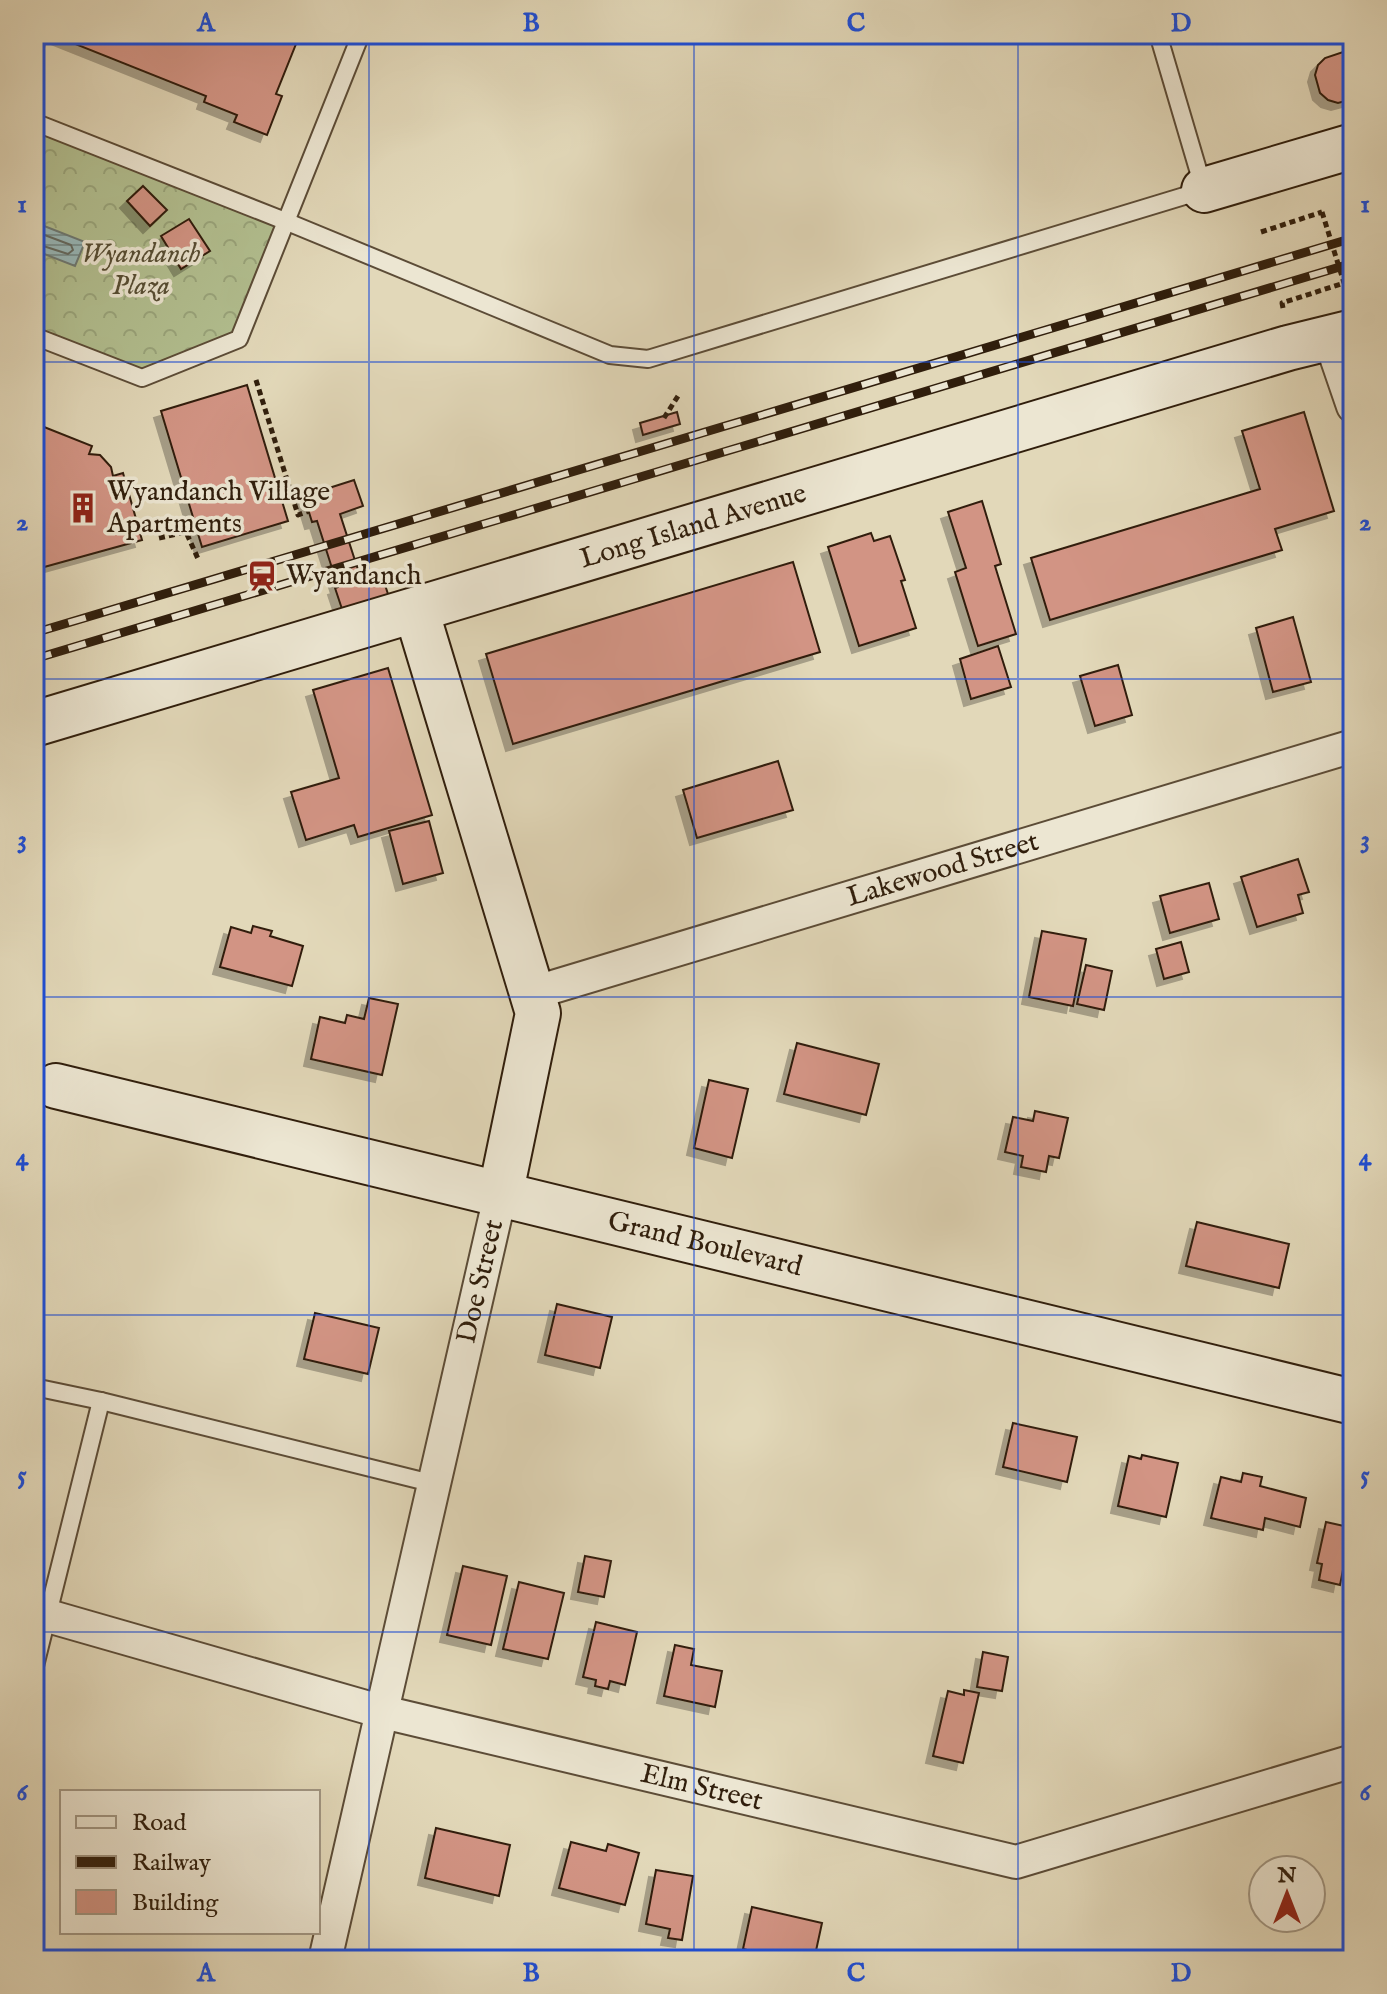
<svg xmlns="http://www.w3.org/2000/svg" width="1387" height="1994" font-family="'IM FELL English',serif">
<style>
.forest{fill:url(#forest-crowns);stroke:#716e4e;stroke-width:2}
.water{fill:url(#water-rules);stroke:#6e7a74;stroke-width:2}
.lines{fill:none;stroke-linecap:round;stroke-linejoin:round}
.shore{stroke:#646b62;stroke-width:2}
.building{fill:#d29484;stroke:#301e0c;stroke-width:2;filter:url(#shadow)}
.lane-casing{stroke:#5c4c37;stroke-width:20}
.street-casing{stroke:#5c4c37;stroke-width:36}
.secondary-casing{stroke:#301e0c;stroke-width:48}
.path{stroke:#301e0c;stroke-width:5;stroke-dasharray:6 4;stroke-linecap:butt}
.lane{stroke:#ece6d2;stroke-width:16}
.street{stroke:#ece6d2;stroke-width:32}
.secondary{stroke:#ece6d2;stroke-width:44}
.rail-casing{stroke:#301e0c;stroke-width:9}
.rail{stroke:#ece6d2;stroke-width:6;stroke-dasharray:18;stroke-linecap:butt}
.path-bridge{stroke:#301e0c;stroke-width:5;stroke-dasharray:6 4;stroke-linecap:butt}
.grid{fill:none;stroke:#1d4ed8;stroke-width:2;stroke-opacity:0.55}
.labels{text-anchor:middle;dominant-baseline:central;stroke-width:7;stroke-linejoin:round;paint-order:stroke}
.park-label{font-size:28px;font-style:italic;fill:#574e34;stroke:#ece6d2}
.poi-label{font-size:28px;fill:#301e0c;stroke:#ece6d2;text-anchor:start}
.street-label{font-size:28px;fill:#301e0c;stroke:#ece6d2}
.neatline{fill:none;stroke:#1d4ed8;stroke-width:3}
.grid-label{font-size:26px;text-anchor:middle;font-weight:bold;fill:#1d4ed8}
</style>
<defs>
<pattern id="forest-crowns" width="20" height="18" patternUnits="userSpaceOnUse" patternTransform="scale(2)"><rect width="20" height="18" fill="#b2bf90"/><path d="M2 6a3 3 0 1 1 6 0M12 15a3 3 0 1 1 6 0" fill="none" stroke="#99a47b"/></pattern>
<pattern id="water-rules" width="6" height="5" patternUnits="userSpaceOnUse" patternTransform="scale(2)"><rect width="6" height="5" fill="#98b8b9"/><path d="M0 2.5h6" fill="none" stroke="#7c9595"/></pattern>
<filter id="shadow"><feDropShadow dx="-7" dy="7" stdDeviation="0" flood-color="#0004"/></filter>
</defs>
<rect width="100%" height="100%" fill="#e2d8b9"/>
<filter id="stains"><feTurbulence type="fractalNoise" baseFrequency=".0025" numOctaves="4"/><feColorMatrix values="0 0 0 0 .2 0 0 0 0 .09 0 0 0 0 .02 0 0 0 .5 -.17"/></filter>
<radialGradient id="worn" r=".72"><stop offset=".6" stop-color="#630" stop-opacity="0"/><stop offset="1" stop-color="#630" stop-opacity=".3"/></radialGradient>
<!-- forest -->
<path class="forest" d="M34,122L283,223L238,338L142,375L34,334Z"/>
<!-- water -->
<path class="water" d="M34,222L85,242L75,266L34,250Z"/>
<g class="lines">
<!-- shore -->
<path class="shore" d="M34,231L71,245L73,250L68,254L34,243"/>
</g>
<!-- building -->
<g class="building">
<path d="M34,34H300L276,94L282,96L267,135L234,122L237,115L204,102L206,96L53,35L51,41Z"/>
<path d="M1343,52L1353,55V99L1338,103L1328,100L1320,93L1315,75L1318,65L1325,58Z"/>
<path d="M143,186L167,210L150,226L127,201Z"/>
<path d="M189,219L210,251L181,269L161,236Z"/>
<path d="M247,385L288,521L202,547L161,411Z"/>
<path d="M677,412L680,424L643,435L640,423Z"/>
<path d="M1304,412L1334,511L1275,529L1282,550L1050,620L1031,558L1260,489L1242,431Z"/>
<path d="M34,423L92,446L89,454L100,455L111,467L113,476L123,473L142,540L37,569L34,560Z"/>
<path d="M354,480L363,506L340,514L361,579L381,573L390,600L344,615L335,588L338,587L317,521L312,522L304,496Z"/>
<path d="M982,501L1001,564L995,566L1016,634L978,646L955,572L966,568L948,512Z"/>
<path d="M871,533L874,541L890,536L905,580L901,581L916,628L859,646L828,547Z"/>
<path d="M793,562L820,652L513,744L486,654Z"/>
<path d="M1293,617L1311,682L1273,692L1256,628Z"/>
<path d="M998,646L1011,687L971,699L960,659Z"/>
<path d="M1118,665L1132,715L1095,726L1080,676Z"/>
<path d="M388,668L432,815L358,837L354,825L306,840L291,792L339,778L313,690Z"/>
<path d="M778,761L793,810L697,838L683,790Z"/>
<path d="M429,821L443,873L403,884L389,831Z"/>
<path d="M1298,859L1309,892L1298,895L1303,913L1257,927L1241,877Z"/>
<path d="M1209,883L1219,919L1170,933L1160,896Z"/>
<path d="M253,926L272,931L270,936L303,946L292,986L220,967L231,927L251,933Z"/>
<path d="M1042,931L1086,939L1073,1006L1029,997Z"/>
<path d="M1181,942L1189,972L1164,979L1156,949Z"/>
<path d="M1086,965L1112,971L1104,1010L1077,1004Z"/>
<path d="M369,998L398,1004L382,1075L311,1059L320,1017L345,1023L347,1015L364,1019Z"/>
<path d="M797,1043L879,1064L866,1115L784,1094Z"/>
<path d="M709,1080L748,1089L732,1158L694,1148Z"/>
<path d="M1035,1111L1068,1118L1059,1158L1049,1156L1046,1172L1021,1167L1023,1156L1005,1152L1013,1117L1033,1121Z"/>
<path d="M1197,1222L1289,1244L1279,1288L1186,1266Z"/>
<path d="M557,1304L612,1317L600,1368L545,1355Z"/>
<path d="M315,1313L379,1328L368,1374L304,1359Z"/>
<path d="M1013,1423L1077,1437L1067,1482L1003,1467Z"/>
<path d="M1142,1455L1178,1463L1166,1517L1118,1506L1129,1456L1141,1459Z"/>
<path d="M1243,1473L1262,1477L1260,1486L1306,1498L1300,1527L1265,1518L1263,1530L1211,1518L1221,1477L1241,1482Z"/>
<path d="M1326,1522L1353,1528V1572L1343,1570L1340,1585L1319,1580L1322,1564L1317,1563Z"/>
<path d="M585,1556L611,1561L604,1597L578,1592Z"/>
<path d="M463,1566L507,1576L491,1645L447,1635Z"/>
<path d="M519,1582L564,1593L548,1659L503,1649Z"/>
<path d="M596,1622L637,1632L625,1685L610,1681L608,1689L595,1686L596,1680L583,1677Z"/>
<path d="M675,1645L694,1649L691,1665L722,1671L715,1707L664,1696Z"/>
<path d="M983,1652L1008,1657L1002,1691L977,1687Z"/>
<path d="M964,1690L979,1693L963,1763L933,1756L948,1691L964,1695Z"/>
<path d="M436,1828L510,1845L499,1896L425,1878Z"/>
<path d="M571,1842L606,1851L608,1844L639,1853L625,1905L559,1888Z"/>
<path d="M656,1870L693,1876L682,1940L668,1938L670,1929L646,1924Z"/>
<path d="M752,1907L822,1923L814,1960H790L743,1949Z"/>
</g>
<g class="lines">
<!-- lane casing -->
<g class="lane-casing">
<g id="lane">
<path d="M34,122L285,221L610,355L648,359L1204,190L1158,34"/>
<path d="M34,336L142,378L239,339L361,34"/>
<path d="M34,1387L101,1401L435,1484"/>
<path d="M34,1670L101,1401"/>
</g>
</g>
<!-- street casing -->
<g class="street-casing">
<g id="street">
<path d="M1330,339L1353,406"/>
<path id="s1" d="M533,993L1353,746"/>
<path id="s2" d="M48,1616L383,1712L1016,1862L1353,1761"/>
<path id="s3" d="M325,1960L500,1196"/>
</g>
</g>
<!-- secondary casing -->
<g class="secondary-casing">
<g id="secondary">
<path d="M1204,190L1353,146"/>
<path d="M416,610L538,1013L500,1196"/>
<path id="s4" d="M34,724L1288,348L1353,332"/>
<path id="s5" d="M56,1086L1353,1402"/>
</g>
</g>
<!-- path -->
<g class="path">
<path d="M1261,232L1322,212"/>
<path d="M1283,308L1282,303L1344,283"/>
<path d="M256,380L298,515L309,511"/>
<path d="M664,418L678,396"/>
<path d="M159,538L186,532L199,561"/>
</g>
<!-- lane -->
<use href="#lane" class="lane"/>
<!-- street -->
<use href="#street" class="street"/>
<!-- secondary -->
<use href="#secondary" class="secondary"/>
<!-- rail casing -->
<g class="rail-casing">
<g id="rail">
<path d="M34,633L1353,238"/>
<path d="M34,659L1353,263"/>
</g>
</g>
<!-- rail -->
<use href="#rail" class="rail"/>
<!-- path-bridge -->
<path class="path-bridge" d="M1322,212L1344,283"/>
</g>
<!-- grid -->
<path class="grid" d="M369,34V1960M694,34V1960M1018,34V1960M34,362H1353M34,679H1353M34,997H1353M34,1315H1353M34,1632H1353"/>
<!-- icons -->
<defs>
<g id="building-bare" transform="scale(2.4)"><path d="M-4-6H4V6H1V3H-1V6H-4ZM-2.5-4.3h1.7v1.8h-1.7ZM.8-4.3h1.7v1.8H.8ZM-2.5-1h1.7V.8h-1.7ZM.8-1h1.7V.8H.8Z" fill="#8f2418" stroke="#ece6d2" stroke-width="2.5" paint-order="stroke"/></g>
<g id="station-bare" transform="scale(2.4)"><path d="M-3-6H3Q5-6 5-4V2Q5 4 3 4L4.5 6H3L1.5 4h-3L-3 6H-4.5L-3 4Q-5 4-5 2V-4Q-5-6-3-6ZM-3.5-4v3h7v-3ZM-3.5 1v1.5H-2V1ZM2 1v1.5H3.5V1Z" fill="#8f2418" stroke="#ece6d2" stroke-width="2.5" paint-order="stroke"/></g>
</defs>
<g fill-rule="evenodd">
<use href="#building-bare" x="83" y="508"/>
<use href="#station-bare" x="262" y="576"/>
</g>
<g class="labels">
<!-- park labels -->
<g class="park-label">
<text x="141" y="254">Wyandanch<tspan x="141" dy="32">Plaza</tspan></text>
</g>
<!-- poi labels -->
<g class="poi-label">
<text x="107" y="492">Wyandanch Village<tspan x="107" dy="32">Apartments</tspan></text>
<text x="286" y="576">Wyandanch</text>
</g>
<!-- street labels -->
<g class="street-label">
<text stroke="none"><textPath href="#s4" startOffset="688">Long Island Avenue</textPath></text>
<text stroke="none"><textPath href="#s1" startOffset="428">Lakewood Street</textPath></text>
<text stroke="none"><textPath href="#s5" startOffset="668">Grand Boulevard</textPath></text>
<text stroke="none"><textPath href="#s3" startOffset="696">Doe Street</textPath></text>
<text stroke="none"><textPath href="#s2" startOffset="676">Elm Street</textPath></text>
</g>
</g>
<!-- margin -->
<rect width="1387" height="1994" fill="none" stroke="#e2d8b9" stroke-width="88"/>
<!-- legend -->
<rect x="60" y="1790" width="260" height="144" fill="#ece6d2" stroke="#a19683" stroke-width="2"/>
<rect x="76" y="1816" width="40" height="12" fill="#ece6d2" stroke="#a19683" stroke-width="2"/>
<text x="132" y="1830" font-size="24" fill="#301e0c">Road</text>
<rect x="76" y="1856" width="40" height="12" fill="#301e0c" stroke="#a19683" stroke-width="2"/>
<text x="132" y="1870" font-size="24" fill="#301e0c">Railway</text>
<rect x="76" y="1890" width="40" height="24" fill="#d29484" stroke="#a19683" stroke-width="2"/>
<text x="132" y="1910" font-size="24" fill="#301e0c">Building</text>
<!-- north arrow -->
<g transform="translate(1287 1894)"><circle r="38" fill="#ece6d2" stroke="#a19683" stroke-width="2"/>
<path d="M0-6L14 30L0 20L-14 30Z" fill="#8f2418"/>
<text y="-12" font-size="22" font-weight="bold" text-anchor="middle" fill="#301e0c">N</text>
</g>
<rect x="44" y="44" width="1299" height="1906" class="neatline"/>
<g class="grid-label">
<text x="206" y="31">A</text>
<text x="531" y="31">B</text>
<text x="856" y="31">C</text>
<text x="1181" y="31">D</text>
<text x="22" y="212">1</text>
<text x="1365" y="212">1</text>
<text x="22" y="530">2</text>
<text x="1365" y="530">2</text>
<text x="22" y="847">3</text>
<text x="1365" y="847">3</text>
<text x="22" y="1165">4</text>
<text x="1365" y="1165">4</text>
<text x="22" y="1483">5</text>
<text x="1365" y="1483">5</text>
<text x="22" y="1800">6</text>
<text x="1365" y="1800">6</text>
<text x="206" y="1981">A</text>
<text x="531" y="1981">B</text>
<text x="856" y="1981">C</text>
<text x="1181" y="1981">D</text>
</g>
<rect width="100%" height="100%" filter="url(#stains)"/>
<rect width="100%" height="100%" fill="url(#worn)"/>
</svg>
